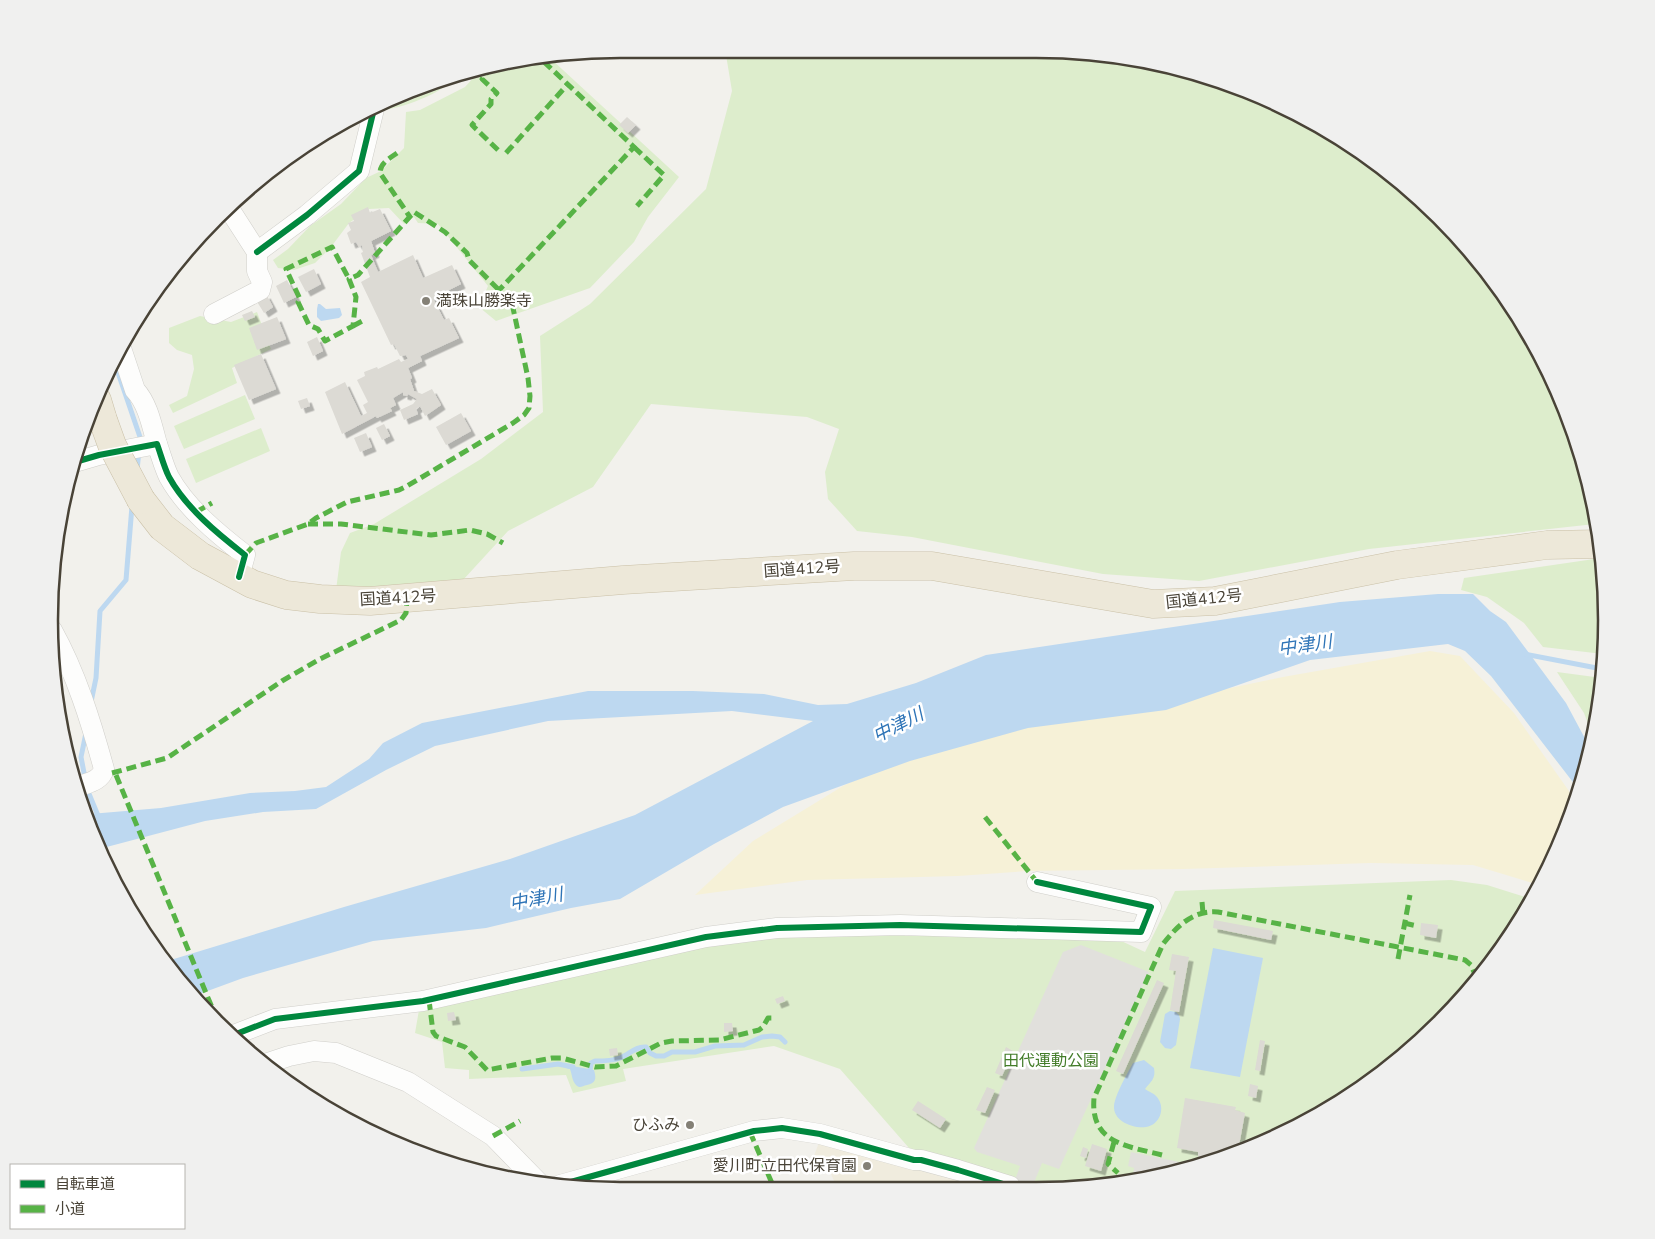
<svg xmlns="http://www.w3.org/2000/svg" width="1655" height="1239" font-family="'Nunito Sans','Noto Sans JP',sans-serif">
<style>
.education{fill:#f0ecde}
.green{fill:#ddedcc}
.sand{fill:#f6f1d7}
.parking{fill:#e1e0dc}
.water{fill:#bdd8f0}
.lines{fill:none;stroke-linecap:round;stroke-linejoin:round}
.stream{stroke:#bdd8f0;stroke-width:5}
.building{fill:#dcdad4;filter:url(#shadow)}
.minor-casing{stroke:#d0cfca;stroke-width:21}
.highway-casing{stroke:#cac0a7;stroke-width:29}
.minor{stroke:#fdfdfc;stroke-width:20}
.highway{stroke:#ede8d9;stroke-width:28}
.highway-bridge-casing{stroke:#cac0a7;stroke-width:29;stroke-linecap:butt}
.highway-bridge{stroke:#ede8d9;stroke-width:28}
.quiet{stroke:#57b346;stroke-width:5;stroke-dasharray:10 5;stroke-linecap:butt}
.cycleway-casing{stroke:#fff;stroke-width:9}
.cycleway{stroke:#00873e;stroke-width:6}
.poi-dot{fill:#848076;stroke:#fff;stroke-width:2}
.labels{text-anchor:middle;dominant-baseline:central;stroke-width:5;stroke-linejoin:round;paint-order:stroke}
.poi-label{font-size:16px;fill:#494337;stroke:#fff;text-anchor:end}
.street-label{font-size:16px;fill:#494337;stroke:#fff}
.park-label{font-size:16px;fill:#437c29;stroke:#fff}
.water-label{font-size:18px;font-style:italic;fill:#2e74b7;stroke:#fff}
.rim{fill:none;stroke:#494337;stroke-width:2.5}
</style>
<defs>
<filter id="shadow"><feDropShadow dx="4.5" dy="4.5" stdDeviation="0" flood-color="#0004"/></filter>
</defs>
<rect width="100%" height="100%" fill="#f2f1ec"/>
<!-- education -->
<path class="education" d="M820,1140L982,1186L837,1187L830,1172L812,1161Z"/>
<!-- green -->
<g class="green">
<path d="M725,49L1073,50L1183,68L1254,92L1352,145L1412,191L1488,272L1548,367L1587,472L1595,524L1369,549L1199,581L1103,574L912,537L857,531L828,499L825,472L839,429L807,417L651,404L593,487L508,531L463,580L336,590L341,552L350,533L374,524L481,459L543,412L540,336L590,304L706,189L732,91Z"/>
<path d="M550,58L679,177L648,217L634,242L590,288L496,321L479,307L488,286L438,224L418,223L414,217L404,224L389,208L369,209L349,223L331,247L315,263L294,270L278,268L273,260L288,249L310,226L341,204L366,178L381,171L404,148L406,112L420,110L465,87L483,67Z"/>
<path d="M462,72C445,92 409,106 384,110L382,105Z"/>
<path d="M257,312L271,349L232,368L237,383L173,413L169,405L187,396L194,369L192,355L177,350L169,343V328L200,316L231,322Z"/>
<path d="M245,395L255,419L184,449L174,426Z"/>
<path d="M261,428L270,451L196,483L186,459Z"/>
<path d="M1601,558L1605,582L1603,654L1543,647L1524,623L1487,597L1461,590L1464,578Z"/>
<path d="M1557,672L1602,678L1601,694L1592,734L1584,713Z"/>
<path d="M1451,880L1487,885L1532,899L1464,996L1383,1072L1254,1147L1110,1185L1031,1186L927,1154L916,1156L840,1069L774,1046L623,1069L626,1081L573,1093L566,1075L469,1079V1070L445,1068L442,1042L415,1033L419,1010L734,940L789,935L904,932L905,936L1006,932L1117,939L1145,952L1175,891Z"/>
</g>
<!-- sand -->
<path class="sand" d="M1430,651L1460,656L1514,713L1576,801L1539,885L1473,865L1371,863L1183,869L1027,871L958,876L807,880L695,895L753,841L843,786L959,727L1164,702L1283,677Z"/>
<!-- parking -->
<g class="parking">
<path d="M1081,945L1149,972L1059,1169L1042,1163L1033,1185L1015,1180L1020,1166L977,1152L974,1148L1063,952Z"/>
<path d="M1131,1152L1189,1164L1132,1180L1134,1168L1128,1166Z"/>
</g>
<!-- water -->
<g class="water">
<path d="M318,304H320L326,309L340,308L342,315L339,318L321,321L317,317V309Z"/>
<path d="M1438,594H1473L1490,611L1506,622L1566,703L1589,746L1579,790L1491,676L1465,651L1448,644L1310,660L1166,710L1028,728L910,761L783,807L714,844L620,899L571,908L486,928L373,941L243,978L194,996L164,962L344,907L510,859L635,815L813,721L732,711L548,721L435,746L386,770L316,809L263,812L205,821L99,849L92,838L86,817L90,814L161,808L250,793L295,791L326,787L369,759L383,743L422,723L588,691H693L764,694L818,705L847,704L916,683L986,655L1340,602Z"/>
<path d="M1213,948L1263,958L1240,1077L1190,1068Z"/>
<path d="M1170,1011L1176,1012L1179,1015L1180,1019L1176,1045L1171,1049L1165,1048L1160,1042L1165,1014Z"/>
<path d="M1144,1060L1154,1068C1156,1079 1151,1081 1145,1089C1149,1092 1154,1093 1157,1097C1166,1108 1160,1125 1146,1127C1133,1129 1113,1121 1114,1106C1115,1095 1127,1074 1133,1063Z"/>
<path d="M567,1065L594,1070C597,1080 595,1083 587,1085C582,1086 580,1089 576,1085C572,1081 572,1074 570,1069L566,1068Z"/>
</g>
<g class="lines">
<!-- stream -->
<g class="stream">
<path d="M113,358L140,437V443"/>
<path d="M137,470L139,451"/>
<path d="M1524,654L1602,669"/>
<path d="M91,702L96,678L100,611L126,580L132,506"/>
<path d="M85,778L81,757L86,733"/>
<path d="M87,789L99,818"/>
<path d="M522,1069L558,1064L573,1067"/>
<path d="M585,1072L590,1071L591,1063L595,1061C603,1061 612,1061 620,1058C629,1055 635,1046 646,1047L650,1053L656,1056H664L672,1052H695L715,1046L744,1045L762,1037L772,1036L780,1037L785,1042"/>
</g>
</g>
<!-- building -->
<g class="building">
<path d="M627,117L636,125L628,133L619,125Z"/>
<path d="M368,207L370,213L380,209L391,231L371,241L375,253L371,255L378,272L413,255L423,278L452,265L461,284L433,298L444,320L449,318L459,338L420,356L422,361L408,368L412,378L410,379L414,391L422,394L432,389L441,405L425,416L420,406L416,409L418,414L404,420L400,410L413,404L417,399L408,394L407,396L403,395V392L393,398L396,405L390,408L392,411L377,418L376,416L342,434L325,392L345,382L361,416L367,413L363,405L368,402L357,380L365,376L364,372L377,367L378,369L399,359L401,362L408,359L406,355L400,356L394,344L391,345L361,282L370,277L361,253L363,252L362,245L359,247L356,242L351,244L347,233L351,230L348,223L354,221L351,215Z"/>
<path d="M314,269L321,284L306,292L298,277Z"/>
<path d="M287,280L296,297L284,303L276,286Z"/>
<path d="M266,294L273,307L264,313L256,300Z"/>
<path d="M252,311L255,317L245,321L242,315Z"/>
<path d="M277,317L286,339L257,350L249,328Z"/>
<path d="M317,337L323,351L313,356L307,342Z"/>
<path d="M261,354L276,389L249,400L234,365Z"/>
<path d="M307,398L310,406L301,409L298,401Z"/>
<path d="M461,413L471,431L446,445L436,427Z"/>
<path d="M384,424L390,436L382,440L376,428Z"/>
<path d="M366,433L372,447L360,452L354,438Z"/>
<path d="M1214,920L1273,931L1271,940L1213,928Z"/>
<path d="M1421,923L1438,925L1436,938L1420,935Z"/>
<path d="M1172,954L1189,957L1179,1012L1170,1010L1176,971L1169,970Z"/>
<path d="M1157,980L1164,983L1123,1074L1116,1071Z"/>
<path d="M783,996L785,1001L777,1004L775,999Z"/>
<path d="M454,1012L456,1020L448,1021L447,1013Z"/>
<path d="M724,1023H732L733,1031L724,1032Z"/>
<path d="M1260,1040L1265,1041L1260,1071L1255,1070Z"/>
<path d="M1006,1047L1013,1051L1002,1076L995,1073Z"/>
<path d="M617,1048L618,1055L610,1056L609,1049Z"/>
<path d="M1250,1084L1258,1086L1256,1098L1248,1096Z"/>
<path d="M987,1087L995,1090L985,1113L976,1110Z"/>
<path d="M1185,1098L1236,1107L1235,1110L1245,1113L1238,1151L1206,1160L1198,1158V1152L1177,1148Z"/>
<path d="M918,1101L946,1119L940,1128L912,1110Z"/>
<path d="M1092,1144L1107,1149L1101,1171L1085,1166Z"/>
<path d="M1083,1147L1088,1149L1086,1158L1080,1156Z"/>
</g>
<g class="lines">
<!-- minor casing -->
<g class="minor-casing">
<g id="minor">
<path d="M257,252L307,215L359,171L374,109"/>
<path d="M214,314L260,290L262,282L257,271V252L228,207"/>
<path d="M120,345L135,390C148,404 152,426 157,444"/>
<path d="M75,462L99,455L157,444C161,455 164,467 169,477C186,508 218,534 245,555L239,577"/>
<path d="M52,630C76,673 91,722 104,769C101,781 87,783 77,787"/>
<path d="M231,1036L275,1019L423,1001L706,937L777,928L900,925L1141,932L1151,907L1037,882"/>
<path d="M265,1064L289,1056L314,1051L336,1053L408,1082L493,1136L538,1182"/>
<path d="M560,1185L754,1131L782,1128L820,1134L914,1160H921L958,1170L1010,1186"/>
</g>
</g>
<!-- highway casing -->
<g class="highway-casing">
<g id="highway">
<path d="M97,400L103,420"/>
<path d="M141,500L162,527L200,556L252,584L286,595L320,599L370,601L623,580L854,566H932L1153,604L1215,601L1397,565L1547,545L1599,544"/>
</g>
</g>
<!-- minor -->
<use href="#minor" class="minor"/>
<!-- highway -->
<use href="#highway" class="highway"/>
<!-- highway-bridge casing -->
<g class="highway-bridge-casing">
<path id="highway-bridge" d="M103,420L112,445L141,500"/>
</g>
<!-- highway-bridge -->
<use href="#highway-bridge" class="highway-bridge"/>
<!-- quiet -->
<g class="quiet">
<path d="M486,66L489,70L482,79L497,93L491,99V104L472,125L498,150"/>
<path d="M634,147L664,175L637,206"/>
<path d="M397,153C390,158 380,163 380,173L410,217"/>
<path d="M506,153L568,84"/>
<path d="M486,304L634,147L541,59"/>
<path d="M353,326L366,319"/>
<path d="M196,512L212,503"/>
<path d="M308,524H341L431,535L470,530L487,534L503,543"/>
<path d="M245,555L256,543L308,524L316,518L347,502L399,490L407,486L513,423L524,415L529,408L530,396L528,378L513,308L499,290L469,260L467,253L445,232L414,212L358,275L349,279L356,297L353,326L325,341L318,329L309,325L298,302L300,299L286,269L332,247L349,279"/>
<path d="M112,773L167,758L282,681L320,659L401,620L406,613L407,598"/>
<path d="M116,775L218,1022"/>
<path d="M985,817L1037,882"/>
<path d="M1202,902L1203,913"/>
<path d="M1404,923L1417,926"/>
<path d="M1398,959L1410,895"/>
<path d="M429,1000L433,1032L436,1036L465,1047L487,1070L552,1058H562L595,1067L616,1066L661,1043L672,1041L719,1040L759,1030L763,1027L768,1018H772"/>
<path d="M1454,1005L1464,996"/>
<path d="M750,1132L774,1188"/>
<path d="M493,1136L520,1121"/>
<path d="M1114,1142L1108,1164L1118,1173"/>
<path d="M1162,1155C1128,1146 1090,1144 1094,1098L1163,944C1177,926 1193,910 1218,912L1465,960L1471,965L1477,979"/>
</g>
<!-- cycleway casing -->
<g class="cycleway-casing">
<g id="cycleway">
<path d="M257,252L307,215L359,171L374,109"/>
<path d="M75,462L99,455L157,444C161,455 164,467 169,477C186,508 218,534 245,555L239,577"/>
<path d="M231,1036L275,1019L423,1001L706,937L777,928L900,925L1141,932L1151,907L1037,882"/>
<path d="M560,1185L754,1131L782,1128L820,1134L914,1160H921L958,1170L1010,1186"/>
</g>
</g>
<!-- cycleway -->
<use href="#cycleway" class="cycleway"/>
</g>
<!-- markers -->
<g class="poi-dot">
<circle cx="426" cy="301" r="5"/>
<circle cx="690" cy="1125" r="5"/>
<circle cx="867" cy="1166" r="5"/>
</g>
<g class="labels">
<!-- poi labels -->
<g class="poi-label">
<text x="436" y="301" text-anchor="start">満珠山勝楽寺</text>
<text x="680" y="1125">ひふみ</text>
<text x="857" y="1166">愛川町立田代保育園</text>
</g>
<!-- street labels -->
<g class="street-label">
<text transform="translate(802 569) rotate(-4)">国道412号</text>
<text transform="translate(398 598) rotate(-3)">国道412号</text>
<text transform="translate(1204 599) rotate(-6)">国道412号</text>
</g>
<!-- park labels -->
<g class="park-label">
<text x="1051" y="1061">田代運動公園</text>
</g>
<!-- water labels -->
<g class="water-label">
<text transform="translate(1305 645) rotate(-8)">中津川</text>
<text transform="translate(898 725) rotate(-27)">中津川</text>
<text transform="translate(536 899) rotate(-11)">中津川</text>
</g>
</g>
<!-- crop -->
<path d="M0 0H1655V1239H0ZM620 58H1036A562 562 0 0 1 1598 620V620A562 562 0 0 1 1036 1182H620A562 562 0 0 1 58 620V620A562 562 0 0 1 620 58Z" fill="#f0f0ef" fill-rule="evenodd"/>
<path class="rim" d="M620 58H1036A562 562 0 0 1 1598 620V620A562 562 0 0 1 1036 1182H620A562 562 0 0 1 58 620V620A562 562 0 0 1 620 58Z"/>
<!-- legend -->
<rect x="10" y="1164" width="175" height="65" fill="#ffffff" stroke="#b6b4af"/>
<rect x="20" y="1180" width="25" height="8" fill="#00873e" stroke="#b6b4af"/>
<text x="55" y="1189" font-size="15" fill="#494337">自転車道</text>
<rect x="20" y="1205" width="25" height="8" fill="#57b346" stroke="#b6b4af"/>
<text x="55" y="1214" font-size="15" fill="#494337">小道</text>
</svg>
